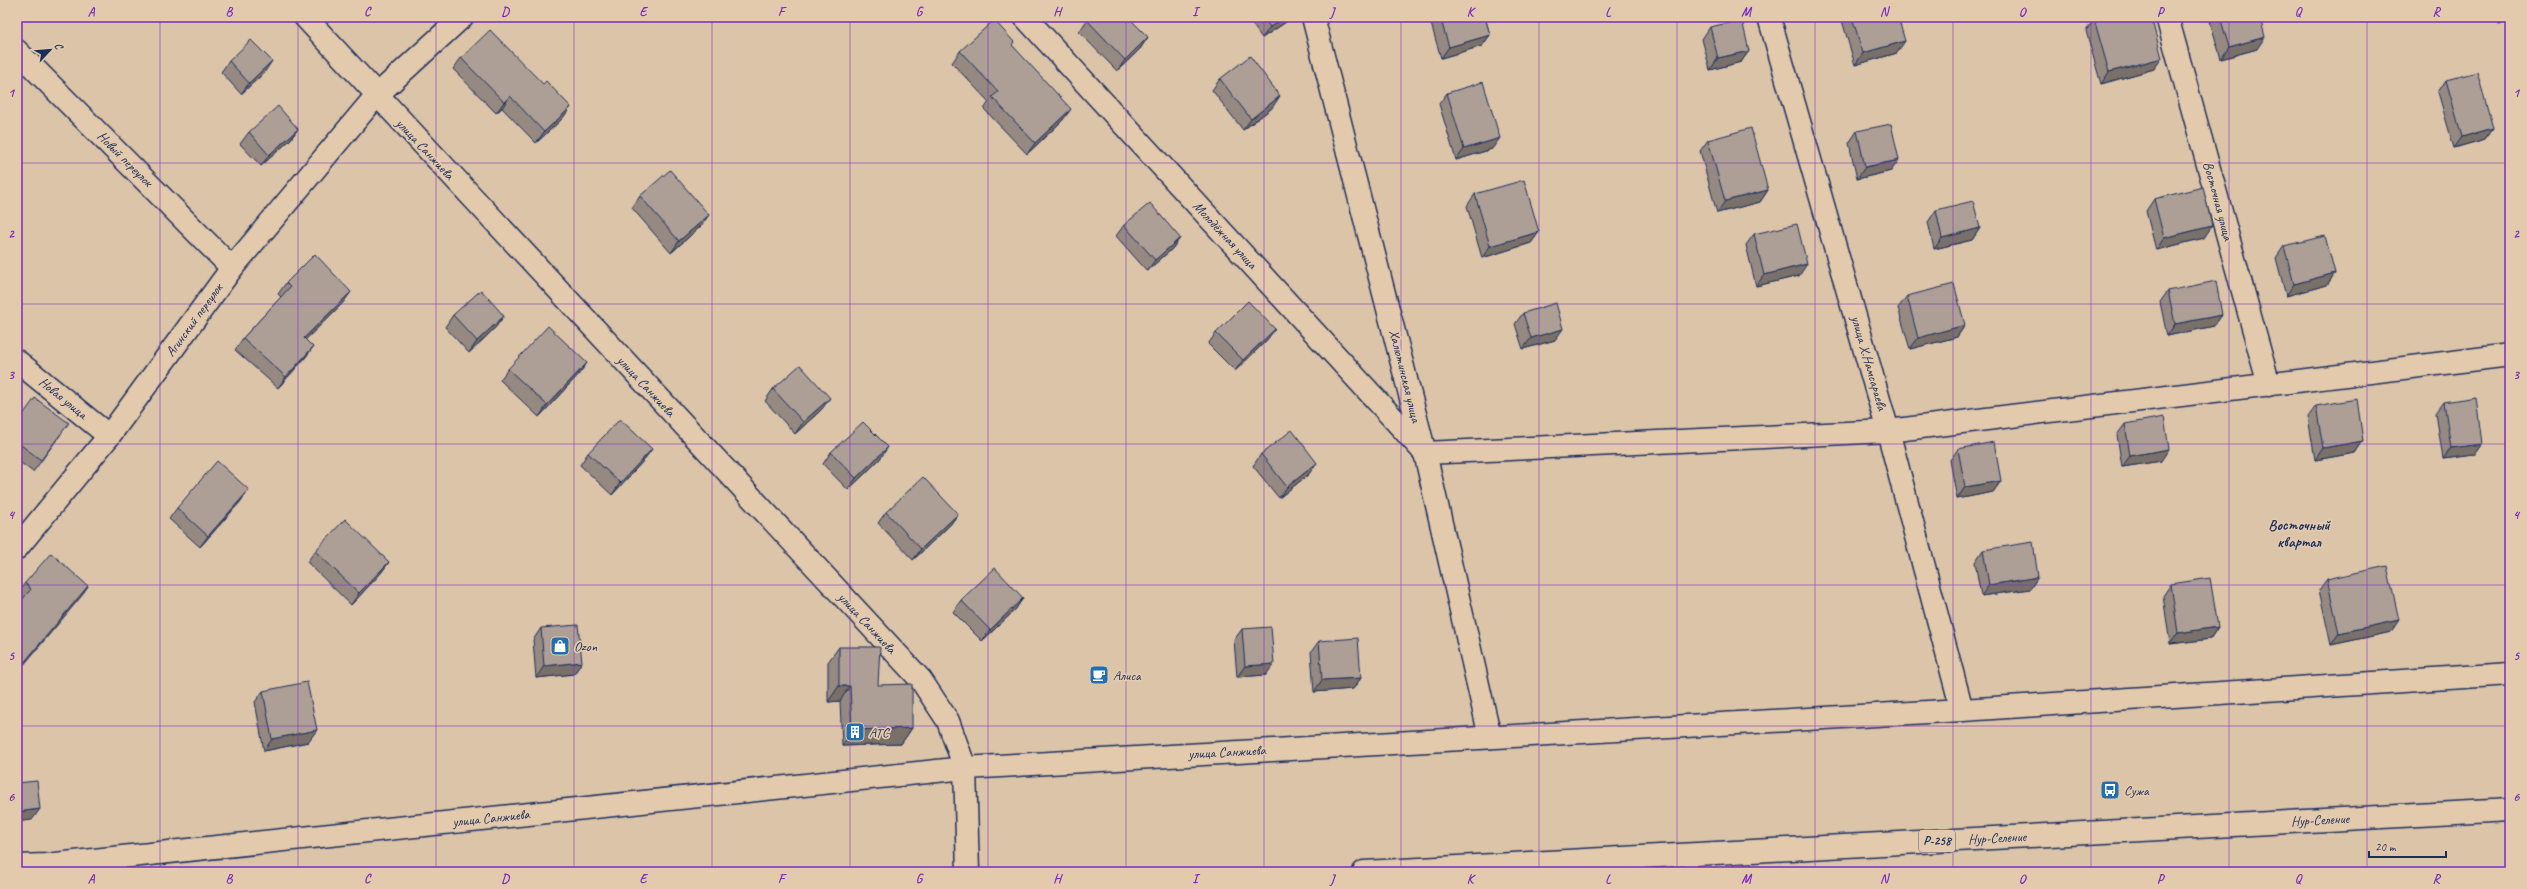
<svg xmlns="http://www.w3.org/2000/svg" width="2527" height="889" font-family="Caveat,sans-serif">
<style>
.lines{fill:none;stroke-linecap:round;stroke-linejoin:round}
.street-casing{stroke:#1b2f5e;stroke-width:25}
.highway-casing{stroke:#1b2f5e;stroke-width:25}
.street{stroke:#e4caac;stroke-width:22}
.highway{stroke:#e4caac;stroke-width:22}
.wall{fill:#958981;stroke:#1b2f5e}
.shaded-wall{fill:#796f69;stroke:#1b2f5e}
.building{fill:#ad9f96;stroke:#1b2f5e}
.grid{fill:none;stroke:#7b2cbf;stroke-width:1;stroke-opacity:0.55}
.labels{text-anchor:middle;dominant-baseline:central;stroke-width:3.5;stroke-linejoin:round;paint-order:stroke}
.shield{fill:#e4caac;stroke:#575e75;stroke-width:1}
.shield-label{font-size:13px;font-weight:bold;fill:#1b2f5e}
.street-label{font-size:14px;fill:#1b2f5e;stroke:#e4caac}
.poi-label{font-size:14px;fill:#1b2f5e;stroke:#e4caac;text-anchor:start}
.neighbourhood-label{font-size:15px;font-weight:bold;fill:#1b2f5e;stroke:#e4caac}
.neatline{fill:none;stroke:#7b2cbf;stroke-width:1.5}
.grid-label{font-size:13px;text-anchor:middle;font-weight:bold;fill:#7b2cbf}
</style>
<rect width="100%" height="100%" fill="#dcc4a9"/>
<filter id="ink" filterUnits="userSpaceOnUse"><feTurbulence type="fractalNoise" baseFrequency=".025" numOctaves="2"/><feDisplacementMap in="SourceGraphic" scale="8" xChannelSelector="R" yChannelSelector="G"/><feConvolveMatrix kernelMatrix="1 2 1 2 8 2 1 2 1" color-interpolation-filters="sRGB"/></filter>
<g filter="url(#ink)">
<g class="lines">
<!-- street casing -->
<g class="street-casing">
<g id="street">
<path d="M305,17L921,680L948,721L965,768L968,872"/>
<path d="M1025,17L1425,453L1888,431L2510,355"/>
<path d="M1313,17L1425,453L1490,737"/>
<path d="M1769,17L1888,431L1962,710"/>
<path d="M2167,17L2269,385"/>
<path d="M17,51L232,268"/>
<path d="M17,361L109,436"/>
<path d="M17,548L109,436L232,268L376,96L462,17"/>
<path d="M17,866L46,865L965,768L1962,710L2510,674"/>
</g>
</g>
<!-- highway casing -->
<g class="highway-casing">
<path id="highway" d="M1364,872L2510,810"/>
</g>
<!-- street -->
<use href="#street" class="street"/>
<!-- highway -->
<use href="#highway" class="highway"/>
</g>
<!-- wall -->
<g class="wall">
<path d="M1247,17H1290L1286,22L1262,38Z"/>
<path d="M1429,17H1485L1490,35L1482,46L1441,58Z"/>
<path d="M1841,17H1898L1897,53L1855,65Z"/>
<path d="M2213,17H2260L2257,49L2221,59L2210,21Z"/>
<path d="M2497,17H2510L2499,24Z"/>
<path d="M2094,19L2154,69L2101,84L2086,31Z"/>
<path d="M1087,20L1148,37L1140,49L1117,71L1079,32Z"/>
<path d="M1710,27L1749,51L1741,62L1710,70L1702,39Z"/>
<path d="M1012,45L1063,120L1027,154L984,109L989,102L952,63L960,51Z"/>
<path d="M461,58L563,118L536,143L502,108L496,113L453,69Z"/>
<path d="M229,61L264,73L241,94L221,72Z"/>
<path d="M1220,79L1272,108L1243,130L1212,90Z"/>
<path d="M2446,80L2493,128L2485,139L2454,148L2438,92Z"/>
<path d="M1447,93L1492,149L1456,160L1439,104Z"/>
<path d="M298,129L290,140L261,166L240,144L249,132Z"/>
<path d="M1857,131L1891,171L1857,179L1849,143Z"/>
<path d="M1708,140L1768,190L1760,202L1717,213L1700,151Z"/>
<path d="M1475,194L1539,232L1531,243L1482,258L1467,206Z"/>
<path d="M640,196L701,226L671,253L632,208Z"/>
<path d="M2154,199L2204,238L2156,250L2146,211Z"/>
<path d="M1936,210L1980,228L1972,240L1934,249L1928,222Z"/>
<path d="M1124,225L1180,238L1172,249L1147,271L1116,236Z"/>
<path d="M1754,234L1799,276L1756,286L1746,245Z"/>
<path d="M2284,246L2335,273L2327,285L2286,296L2276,258Z"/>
<path d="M286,283L343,303L305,340L313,347L305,358L278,388L235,350L243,338L281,297L278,294Z"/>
<path d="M2168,291L2222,315L2214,326L2167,336L2160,302Z"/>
<path d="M1907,296L1965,325L1957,337L1910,349L1898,308Z"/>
<path d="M1523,313L1555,340L1523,349L1515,324Z"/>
<path d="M453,315L496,327L469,353L445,327Z"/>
<path d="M1216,333L1267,340L1235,371L1208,344Z"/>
<path d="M508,369L579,374L539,417L500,380Z"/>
<path d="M773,389L822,409L795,434L765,401Z"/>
<path d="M2444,402L2482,444L2474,455L2443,459L2436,413Z"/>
<path d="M2316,406L2363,441L2355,453L2315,460L2308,417Z"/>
<path d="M17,423L61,434L33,472L17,460Z"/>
<path d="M2125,424L2161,461L2122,467L2117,435Z"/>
<path d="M1958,449L2001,481L1993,492L1957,499L1950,460Z"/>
<path d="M831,452L880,459L848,490L823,464Z"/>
<path d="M588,453L644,460L612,495L580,465Z"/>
<path d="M1261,454L1309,474L1279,498L1253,466Z"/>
<path d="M241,501L200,547L169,519L177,508Z"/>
<path d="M886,512L958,514L950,525L913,560L878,523Z"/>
<path d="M2510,544V576L2506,550Z"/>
<path d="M1983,550L2038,577L2030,589L1981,596L1975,562Z"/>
<path d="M315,551L389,562L381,573L351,605L307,562Z"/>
<path d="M2327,579L2391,632L2331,645L2319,590Z"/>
<path d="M25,583L80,598L22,600L17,595Z"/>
<path d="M2171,584L2218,627L2210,639L2170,644L2163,596Z"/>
<path d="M1023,598L1015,610L982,641L953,612L961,600Z"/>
<path d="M541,628L582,662L574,674L536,678L533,640Z"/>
<path d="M1242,629L1266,675L1237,677L1234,640Z"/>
<path d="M1319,641L1361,678L1353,689L1314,692L1311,652Z"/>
<path d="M839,647L878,685L912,728L901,744L842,746L840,701L828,702V662Z"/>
<path d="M263,691L308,742L264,751L255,702Z"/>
</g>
<!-- shaded-wall -->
<g class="shaded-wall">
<path d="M1285,17H1290L1286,22L1262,38L1270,27Z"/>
<path d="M2504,17H2510V21L2499,24Z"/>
<path d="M1490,35L1482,46L1441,58L1449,47Z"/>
<path d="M1148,37L1140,49L1117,71L1125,60Z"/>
<path d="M2265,37L2257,49L2221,59L2229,47Z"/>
<path d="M1905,41L1897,53L1855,65L1863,53Z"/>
<path d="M1749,51L1741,62L1710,70L1718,58Z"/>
<path d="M2162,58L2154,69L2101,84L2109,72Z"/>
<path d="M272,61L264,73L241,94L249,83Z"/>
<path d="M510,96L502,108L496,113L504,102Z"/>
<path d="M1280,96L1272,108L1243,130L1251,119Z"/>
<path d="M571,107L563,118L536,143L544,132Z"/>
<path d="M1071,109L1063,120L1027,154L1035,143Z"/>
<path d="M2493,128L2485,139L2454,148L2462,137Z"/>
<path d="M298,129L290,140L261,166L269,155Z"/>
<path d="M1500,138L1492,149L1456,160L1464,149Z"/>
<path d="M1899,160L1891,171L1857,179L1865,167Z"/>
<path d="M1768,190L1760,202L1717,213L1725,201Z"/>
<path d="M709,215L701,226L671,253L679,241Z"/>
<path d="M2212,226L2204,238L2156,250L2164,238Z"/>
<path d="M1980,228L1972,240L1934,249L1942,238Z"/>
<path d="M1539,232L1531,243L1482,258L1490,246Z"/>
<path d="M1180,238L1172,249L1147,271L1155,260Z"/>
<path d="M1807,264L1799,276L1756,286L1764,275Z"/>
<path d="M2335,273L2327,285L2286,296L2294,284Z"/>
<path d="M351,292L343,303L295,350L304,338Z"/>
<path d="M2222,315L2214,326L2167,336L2175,324Z"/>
<path d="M504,316L496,327L469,353L477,341Z"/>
<path d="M1965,325L1957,337L1910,349L1918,338Z"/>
<path d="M1275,329L1267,340L1235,371L1243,360Z"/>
<path d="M1563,329L1555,340L1523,349L1531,338Z"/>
<path d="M313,347L305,358L278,388L286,377Z"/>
<path d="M587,363L579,374L539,417L547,405Z"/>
<path d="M830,398L822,409L795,434L803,422Z"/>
<path d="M2363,441L2355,453L2315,460L2323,448Z"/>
<path d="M2482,444L2474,455L2443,459L2451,448Z"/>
<path d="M888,447L880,459L848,490L856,478Z"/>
<path d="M652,449L644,460L612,495L620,483Z"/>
<path d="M2169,449L2161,461L2122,467L2130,456Z"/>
<path d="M1317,463L1309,474L1279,498L1287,487Z"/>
<path d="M2001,481L1993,492L1957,499L1965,487Z"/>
<path d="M249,490L241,501L200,547L208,536Z"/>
<path d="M958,514L950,525L913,560L921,549Z"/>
<path d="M389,562L381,573L351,605L359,593Z"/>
<path d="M2038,577L2030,589L1981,596L1989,585Z"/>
<path d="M88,586L80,598L17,673V671Z"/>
<path d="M1023,598L1015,610L982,641L990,630Z"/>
<path d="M2399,620L2391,632L2331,645L2339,633Z"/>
<path d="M2218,627L2210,639L2170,644L2178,633Z"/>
<path d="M582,662L574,674L536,678L544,666Z"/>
<path d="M1274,664L1266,675L1237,677L1245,666Z"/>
<path d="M1361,678L1353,689L1314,692L1322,680Z"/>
<path d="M839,686H850L840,701L828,702Z"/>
<path d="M912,728L901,744L842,746L852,730Z"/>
<path d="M317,730L308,742L264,751L272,739Z"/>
<path d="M40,809L32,820L17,822V812Z"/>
</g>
<!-- building -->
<g class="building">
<path d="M1091,17H1128L1148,37L1125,60L1087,20Z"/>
<path d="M1263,17H1285L1270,27Z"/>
<path d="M1440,17H1485L1490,35L1449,47Z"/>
<path d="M1852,17H1898L1905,41L1863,53Z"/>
<path d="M2102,17H2151L2162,58L2109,72L2094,19Z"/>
<path d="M2220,17H2260L2265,37L2229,47Z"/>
<path d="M994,20L1014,42L1012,45L1071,109L1035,143L992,97L998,92L960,51Z"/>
<path d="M1742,20L1749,51L1718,58L1710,27Z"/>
<path d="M490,30L543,84L546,81L571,107L544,132L510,96L504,102L461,58Z"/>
<path d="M251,40L272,61L249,83L229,61Z"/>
<path d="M1250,56L1280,96L1251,119L1220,79Z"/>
<path d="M2477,72L2493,128L2462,137L2446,80Z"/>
<path d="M1483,82L1500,138L1464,149L1447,93Z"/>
<path d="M278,106L298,129L269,155L249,132Z"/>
<path d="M1891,124L1899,160L1865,167L1857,131Z"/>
<path d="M1751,128L1768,190L1725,201L1708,140Z"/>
<path d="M670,170L709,215L679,241L640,196Z"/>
<path d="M1524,180L1539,232L1490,246L1475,194Z"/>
<path d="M2203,187L2212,226L2164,238L2154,199Z"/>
<path d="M1973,201L1980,228L1942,238L1936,210Z"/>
<path d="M1150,203L1180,238L1155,260L1124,225Z"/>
<path d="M1797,224L1807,264L1764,275L1754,234Z"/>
<path d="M2325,236L2335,273L2294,284L2284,246Z"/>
<path d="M315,254L351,292L304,338L313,347L286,377L243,338L290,287L286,283Z"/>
<path d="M2216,281L2222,315L2175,324L2168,291Z"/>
<path d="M1954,284L1965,325L1918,338L1907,296Z"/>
<path d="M481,290L504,316L477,341L453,315Z"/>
<path d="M1248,301L1275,329L1243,360L1216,333Z"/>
<path d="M1556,303L1563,329L1531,338L1523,313Z"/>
<path d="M548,326L587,363L547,405L508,369Z"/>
<path d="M800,365L830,398L803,422L773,389Z"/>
<path d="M2476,397L2482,444L2451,448L2444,402Z"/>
<path d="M35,398L69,423L41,460L17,442V423Z"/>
<path d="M2357,399L2363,441L2323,448L2316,406Z"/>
<path d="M2164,417L2169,449L2130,456L2125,424Z"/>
<path d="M620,419L652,449L620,483L588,453Z"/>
<path d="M863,422L888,447L856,478L831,452Z"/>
<path d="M1292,430L1317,463L1287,487L1261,454Z"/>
<path d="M1994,442L2001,481L1965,487L1958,449Z"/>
<path d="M217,461L249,490L208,536L177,508Z"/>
<path d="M923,477L958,514L921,549L886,512Z"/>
<path d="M345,519L389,562L359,593L315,551Z"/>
<path d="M2033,542L2038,577L1989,585L1983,550Z"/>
<path d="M51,553L88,586L17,671V606L31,589L25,583Z"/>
<path d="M2387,566L2399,620L2339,633L2327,579Z"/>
<path d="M995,568L1023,598L990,630L961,600Z"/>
<path d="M2210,578L2218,627L2178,633L2171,584Z"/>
<path d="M578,625L582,662L544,666L541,628Z"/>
<path d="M1271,627L1274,664L1245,666L1242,629Z"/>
<path d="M1358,638L1361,678L1322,680L1319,641Z"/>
<path d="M839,647H880L878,685L912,684V728L852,730L850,686H839Z"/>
<path d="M307,682L317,730L272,739L263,691Z"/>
<path d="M37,781L40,809L17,812V783Z"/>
</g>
</g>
<!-- grid -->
<path class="grid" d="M160,17V872M298,17V872M436,17V872M574,17V872M712,17V872M850,17V872M988,17V872M1126,17V872M1264,17V872M1401,17V872M1539,17V872M1677,17V872M1815,17V872M1953,17V872M2091,17V872M2229,17V872M2367,17V872M17,163H2510M17,304H2510M17,444H2510M17,585H2510M17,726H2510"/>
<!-- icons -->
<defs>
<g id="shop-square" transform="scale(1)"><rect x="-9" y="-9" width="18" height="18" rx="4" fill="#1f6fb2" stroke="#e4caac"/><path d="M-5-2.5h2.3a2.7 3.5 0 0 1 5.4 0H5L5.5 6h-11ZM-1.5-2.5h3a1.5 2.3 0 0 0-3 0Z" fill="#fff"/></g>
<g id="cafe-square" transform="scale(1)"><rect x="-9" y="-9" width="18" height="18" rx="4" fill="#1f6fb2" stroke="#e4caac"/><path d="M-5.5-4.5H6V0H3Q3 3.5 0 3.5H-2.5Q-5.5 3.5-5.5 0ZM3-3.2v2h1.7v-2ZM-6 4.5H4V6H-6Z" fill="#fff"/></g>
<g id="building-square" transform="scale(1)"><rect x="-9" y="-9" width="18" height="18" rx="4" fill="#1f6fb2" stroke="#e4caac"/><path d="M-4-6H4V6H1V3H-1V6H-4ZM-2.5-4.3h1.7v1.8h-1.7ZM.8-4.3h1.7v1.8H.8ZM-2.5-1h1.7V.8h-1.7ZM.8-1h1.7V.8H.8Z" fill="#fff"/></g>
<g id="bus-square" transform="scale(1)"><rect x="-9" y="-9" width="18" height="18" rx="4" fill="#1f6fb2" stroke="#e4caac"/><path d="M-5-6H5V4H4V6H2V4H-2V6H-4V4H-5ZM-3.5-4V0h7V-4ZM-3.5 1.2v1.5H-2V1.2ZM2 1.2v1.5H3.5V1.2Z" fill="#fff"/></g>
</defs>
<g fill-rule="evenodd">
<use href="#shop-square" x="560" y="646"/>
<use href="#cafe-square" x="1099" y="675"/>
<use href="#building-square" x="855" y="732"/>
<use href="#bus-square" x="2110" y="790"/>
</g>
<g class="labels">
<!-- shield labels -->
<rect class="shield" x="1919" y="830" width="36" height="22" rx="3"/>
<g class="shield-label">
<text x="1937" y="841">Р-258</text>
</g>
<!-- street labels -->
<g class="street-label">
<text transform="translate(425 149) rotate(47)">улица Санжиева</text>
<text transform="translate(125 159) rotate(45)">Новый переулок</text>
<text transform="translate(2218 201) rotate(75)">Восточная улица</text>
<text transform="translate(1225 235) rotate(47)">Молодёжная улица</text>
<text transform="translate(194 320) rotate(-54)">Агинский переулок</text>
<text transform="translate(1869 363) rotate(74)">улица Х.Намсараева</text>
<text transform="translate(1405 376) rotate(76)">Халютинская улица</text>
<text transform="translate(646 386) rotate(47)">улица Санжиева</text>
<text transform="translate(63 398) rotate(39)">Новая улица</text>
<text transform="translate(867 623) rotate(47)">улица Санжиева</text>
<text transform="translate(1227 752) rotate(-3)">улица Санжиева</text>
<text transform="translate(491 818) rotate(-6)">улица Санжиева</text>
<text transform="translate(2320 820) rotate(-3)">Нур-Селение</text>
<text transform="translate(1997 838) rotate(-3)">Нур-Селение</text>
</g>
<!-- poi labels -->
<g class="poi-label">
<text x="574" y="646">Ozon</text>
<text x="1113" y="675">Алиса</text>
<text x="869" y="732">АТС</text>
<text x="2124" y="790">Сужа</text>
</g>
<!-- neighbourhood labels -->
<g class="neighbourhood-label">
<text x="2299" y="525">Восточный<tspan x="2299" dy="17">квартал</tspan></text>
</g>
</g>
<!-- margin -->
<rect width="2527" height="889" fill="none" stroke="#e4caac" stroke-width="44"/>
<!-- north arrow -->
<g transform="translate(50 50) rotate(64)" stroke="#e4caac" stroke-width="3" paint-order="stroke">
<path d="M0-3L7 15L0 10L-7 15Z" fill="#1b2f5e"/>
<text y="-6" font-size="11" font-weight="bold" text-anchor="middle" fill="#1b2f5e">С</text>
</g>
<!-- scale -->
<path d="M2369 851v6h77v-6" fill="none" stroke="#1b2f5e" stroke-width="2"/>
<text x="2375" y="851" font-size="12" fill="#1b2f5e" stroke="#e4caac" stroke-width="3" paint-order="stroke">20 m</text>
<rect x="22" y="22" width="2483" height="845" class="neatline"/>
<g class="grid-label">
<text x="91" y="16">A</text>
<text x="229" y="16">B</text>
<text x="367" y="16">C</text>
<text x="505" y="16">D</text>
<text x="643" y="16">E</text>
<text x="781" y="16">F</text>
<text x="919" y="16">G</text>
<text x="1057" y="16">H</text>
<text x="1195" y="16">I</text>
<text x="1332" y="16">J</text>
<text x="1470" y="16">K</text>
<text x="1608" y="16">L</text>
<text x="1746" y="16">M</text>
<text x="1884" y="16">N</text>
<text x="2022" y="16">O</text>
<text x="2160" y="16">P</text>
<text x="2298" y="16">Q</text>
<text x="2436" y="16">R</text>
<text x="11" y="97">1</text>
<text x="2516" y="97">1</text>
<text x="11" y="238">2</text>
<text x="2516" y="238">2</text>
<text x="11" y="379">3</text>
<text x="2516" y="379">3</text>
<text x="11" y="519">4</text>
<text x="2516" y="519">4</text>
<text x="11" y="660">5</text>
<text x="2516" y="660">5</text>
<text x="11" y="801">6</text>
<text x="2516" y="801">6</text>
<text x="91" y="883">A</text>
<text x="229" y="883">B</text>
<text x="367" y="883">C</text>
<text x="505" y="883">D</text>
<text x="643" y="883">E</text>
<text x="781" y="883">F</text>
<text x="919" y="883">G</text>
<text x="1057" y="883">H</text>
<text x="1195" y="883">I</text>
<text x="1332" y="883">J</text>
<text x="1470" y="883">K</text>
<text x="1608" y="883">L</text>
<text x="1746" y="883">M</text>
<text x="1884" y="883">N</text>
<text x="2022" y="883">O</text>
<text x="2160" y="883">P</text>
<text x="2298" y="883">Q</text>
<text x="2436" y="883">R</text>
</g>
</svg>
